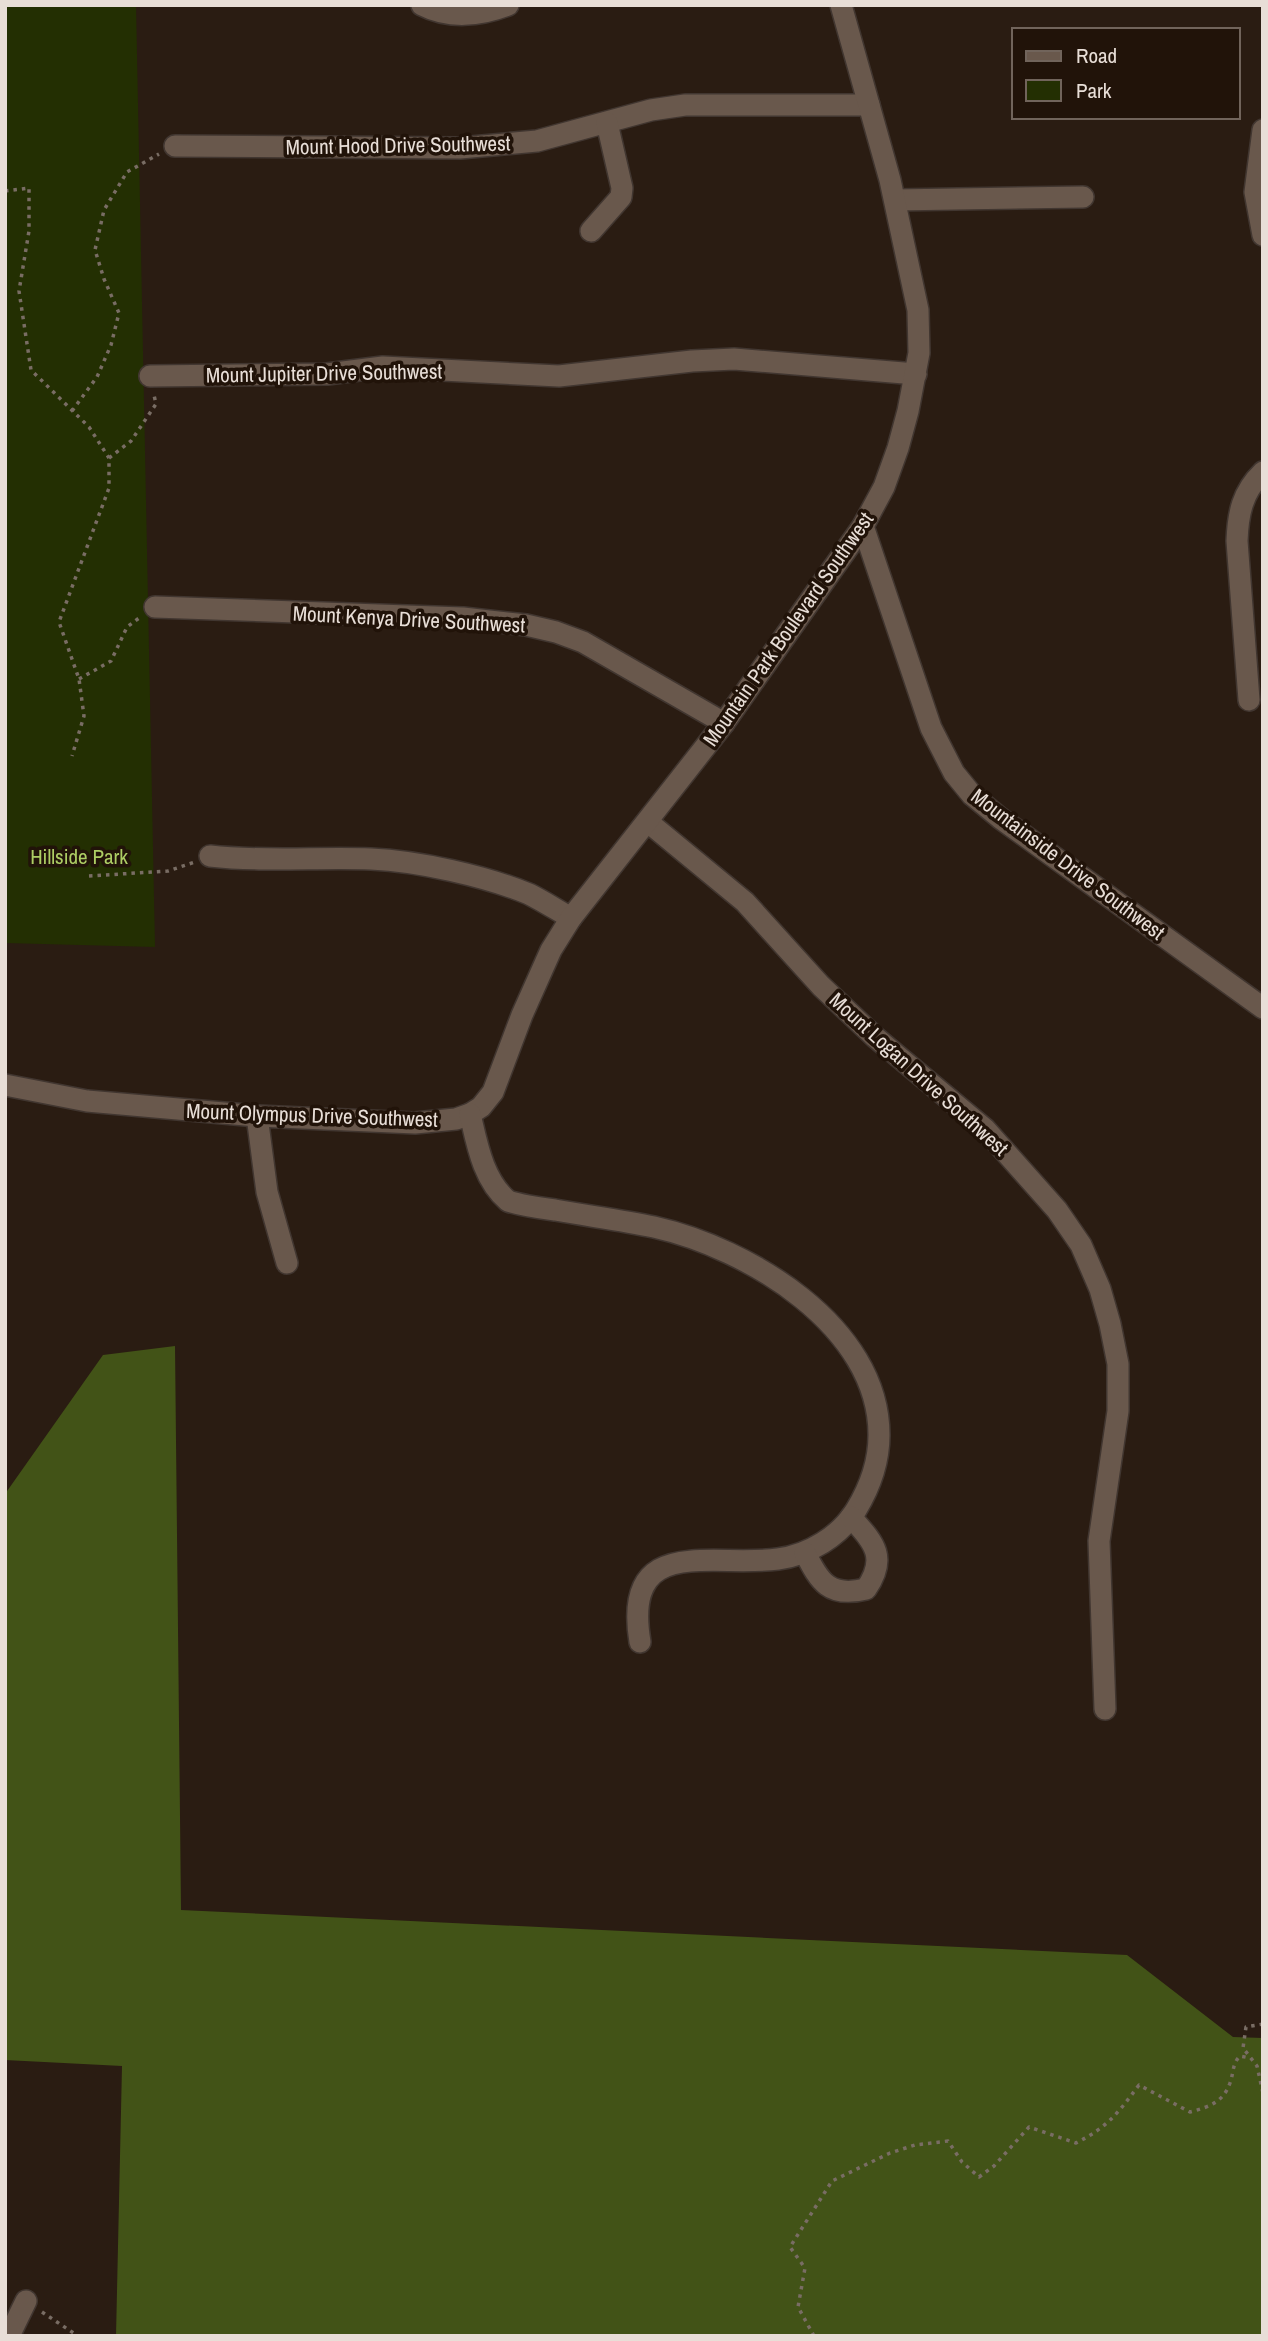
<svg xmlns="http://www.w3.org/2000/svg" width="1268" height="2341" font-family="'Archivo Narrow',sans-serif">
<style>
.green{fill:#232f02}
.forest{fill:#425317}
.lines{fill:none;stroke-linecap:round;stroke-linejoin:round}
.minor-casing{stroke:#413630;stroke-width:24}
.path{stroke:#796d64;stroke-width:3.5;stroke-dasharray:3.5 5;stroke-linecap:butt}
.minor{stroke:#69584c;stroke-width:21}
.labels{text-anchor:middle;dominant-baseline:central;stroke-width:7;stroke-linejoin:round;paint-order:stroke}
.street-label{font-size:21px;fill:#e8ded7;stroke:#211309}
.park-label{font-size:21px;fill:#adcd64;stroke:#211309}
</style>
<rect width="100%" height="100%" fill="#2a1c12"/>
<!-- green -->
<path class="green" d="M5,5H136L155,947L5,943Z"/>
<!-- forest -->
<path class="forest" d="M175,1346L181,1910L1127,1955L1233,2037L1263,2038V2336H116L122,2066L5,2060V1494L103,1355Z"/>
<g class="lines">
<!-- minor casing -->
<g class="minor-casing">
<g id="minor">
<path d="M422,5C449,19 480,16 508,5"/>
<path d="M1263,130L1255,192L1263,235"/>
<path d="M175,146L460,148L537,141L651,110L685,105H869"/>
<path d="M895,200L1083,197"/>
<path d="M591,231L621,197L622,188L607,123"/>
<path d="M150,376L327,374L383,367L559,376L692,361L734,359L916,374"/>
<path d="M863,526L931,728L954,773L972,795L1000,818L1263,1008"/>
<path d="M155,607L463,618L526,625L556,632L583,642L724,723"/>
<path d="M1249,700L1237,541C1238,514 1242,492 1263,472"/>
<path d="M648,822L745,902L821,986L875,1037L985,1129L1057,1210L1081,1245L1100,1289L1110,1324L1118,1364V1411L1099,1541L1105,1709"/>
<path d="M210,856C264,862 317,857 371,859C418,861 485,876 529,894C543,901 557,910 571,918"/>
<path d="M5,1085L87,1101L257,1116L415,1123L456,1119L470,1114L481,1107L493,1092L522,1015L551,950L571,918L724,723L863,526L884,487L898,448L908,411L919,353L918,310L890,180L841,5"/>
<path d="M470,1114C477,1144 483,1180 508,1201C523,1206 539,1208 555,1210C588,1216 621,1220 654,1227C748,1248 879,1326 879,1435C879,1462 870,1487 856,1510C840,1536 809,1555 778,1559C711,1568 622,1533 640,1642"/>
<path d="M257,1116L267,1192L287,1263"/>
<path d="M805,1553C820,1582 829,1598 866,1589C888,1557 874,1543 851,1517"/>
<path d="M9,2336L26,2301"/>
</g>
</g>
<!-- path -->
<g class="path">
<path d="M5,191L29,188V231L19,291L31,370L89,427L109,458V488L59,622L79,679L84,716L72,756"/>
<path d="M72,411L97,377L111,345L119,313L104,279L95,250L104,210L127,172L159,154"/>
<path d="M109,458L131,441L156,404L154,395"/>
<path d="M79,679L111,661L127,627L139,618"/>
<path d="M89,876L168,871L195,862"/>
<path d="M1263,2024L1246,2027L1243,2048L1257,2066L1263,2093"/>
<path d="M42,2312L78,2336"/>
<path d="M814,2336L798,2307L805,2268L790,2247L832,2181L890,2153L915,2145L948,2141L962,2162L979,2177L994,2166L1029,2127L1076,2143C1108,2127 1118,2113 1139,2085L1190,2112C1208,2107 1223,2103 1230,2083C1234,2072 1232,2064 1240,2056L1250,2058"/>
</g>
<!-- minor -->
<use href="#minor" class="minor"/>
</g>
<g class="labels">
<!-- street labels -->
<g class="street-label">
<text transform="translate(398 145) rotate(-1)">Mount Hood Drive Southwest</text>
<text transform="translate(324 373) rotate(-1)">Mount Jupiter Drive Southwest</text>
<text transform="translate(409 619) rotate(3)">Mount Kenya Drive Southwest</text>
<text transform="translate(788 629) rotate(-55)">Mountain Park Boulevard Southwest</text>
<text transform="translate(1068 864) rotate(37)">Mountainside Drive Southwest</text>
<text transform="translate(919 1074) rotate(42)">Mount Logan Drive Southwest</text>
<text transform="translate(312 1115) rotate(2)">Mount Olympus Drive Southwest</text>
</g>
<!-- park labels -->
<g class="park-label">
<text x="79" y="856">Hillside Park</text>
</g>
</g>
<!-- border -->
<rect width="1268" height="2341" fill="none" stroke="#e8ded7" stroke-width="14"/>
<!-- legend -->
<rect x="1012" y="28" width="228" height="91" fill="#211309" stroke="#71645b" stroke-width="2"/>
<rect x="1026" y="51" width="35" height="10" fill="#69584c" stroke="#71645b" stroke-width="2"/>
<text x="1076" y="63" font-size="21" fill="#e8ded7">Road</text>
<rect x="1026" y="80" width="35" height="21" fill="#232f02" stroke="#71645b" stroke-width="2"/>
<text x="1076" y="98" font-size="21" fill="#e8ded7">Park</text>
</svg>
